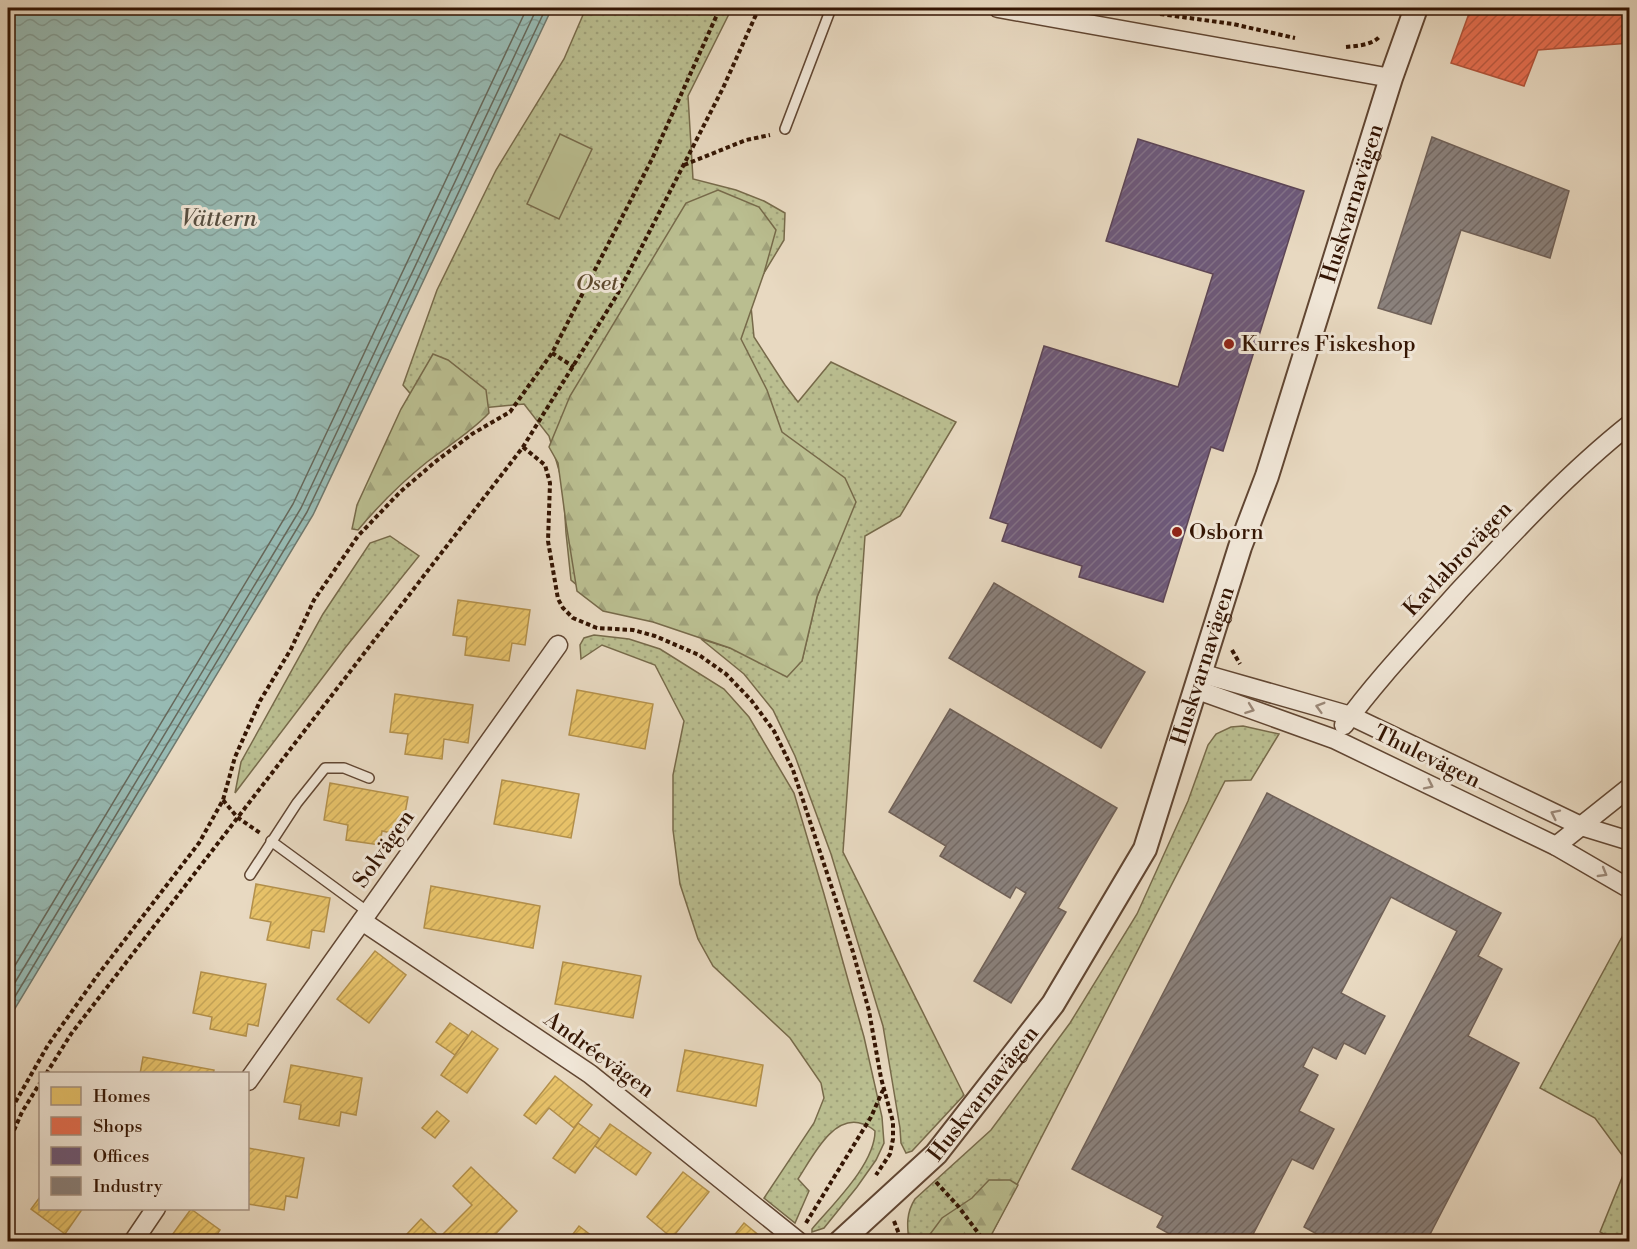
<svg xmlns="http://www.w3.org/2000/svg" width="1637" height="1249" font-family="'Libre Bodoni',serif">
<style>
.green{fill:url(#green-dots);stroke:#776a4a;stroke-width:1.5}
.forest{fill:url(#forest-firs);stroke:#776a4a;stroke-width:1.5}
.pitch{fill:#babe90;stroke:#776a4a;stroke-width:1.5}
.water{fill:url(#water-waves);stroke:#6f786d;stroke-width:1.5}
.homes{fill:url(#homes-hatch);stroke:#b3904b;stroke-width:1.5}
.shops{fill:url(#shops-hatch);stroke:#b1543a;stroke-width:1.5}
.offices{fill:url(#offices-hatch);stroke:#5c4556;stroke-width:1.5}
.industry{fill:url(#industry-hatch);stroke:#706158;stroke-width:1.5}
.lines{fill:none;stroke-linecap:round;stroke-linejoin:round}
.shore{stroke:#66685b;stroke-width:1.5}
.service-casing{stroke:#614632;stroke-width:12}
.minor-casing{stroke:#614632;stroke-width:21}
.tertiary-casing{stroke:#614632;stroke-width:26}
.path{stroke:#341503;stroke-width:4;stroke-dasharray:4.5 3;stroke-linecap:butt}
.service{stroke:#f0e6d7;stroke-width:9}
.minor{stroke:#f0e6d7;stroke-width:18}
.tertiary{stroke:#f0e6d7;stroke-width:22}
.oneway{stroke:#9b8878}
.poi-dot{fill:#8f2418;stroke:#f0e6d7;stroke-width:2}
.labels{text-anchor:middle;dominant-baseline:central;stroke-width:6;stroke-linejoin:round;paint-order:stroke}
.street-label{font-size:22px;fill:#341503;stroke:#f0e6d7}
.park-label{font-size:22px;font-style:italic;fill:#5c482d;stroke:#f0e6d7}
.poi-label{font-size:22px;fill:#341503;stroke:#f0e6d7;text-anchor:start}
.water-label{font-size:24px;font-style:italic;fill:#574f41;stroke:#f0e6d7}
</style>
<defs>
<pattern id="green-dots" width="8" height="8" patternUnits="userSpaceOnUse" patternTransform="scale(1.5)"><rect width="8" height="8" fill="#babe90"/><path d="M2 2h.1M6 6h.1" fill="none" stroke="#a0a27b" stroke-width="1.8" stroke-linecap="round"/></pattern>
<pattern id="forest-firs" width="22" height="20" patternUnits="userSpaceOnUse" patternTransform="scale(1.5)"><rect width="22" height="20" fill="#babe90"/><path d="M5 1l3.5 6h-7zM16 11l3.5 6h-7z" fill="#a0a27b"/></pattern>
<pattern id="water-waves" width="16" height="10" patternUnits="userSpaceOnUse" patternTransform="scale(1.5)"><rect width="16" height="10" fill="#97bab3"/><path d="M0 5q4-4 8 0t8 0" fill="none" stroke="#839f98"/></pattern>
<pattern id="homes-hatch" width="6" height="6" patternUnits="userSpaceOnUse" patternTransform="scale(1.5)"><rect width="6" height="6" fill="#e9c46a"/><path d="M-1 1l2-2M0 6l6-6M5 7l2-2" fill="none" stroke="#c8a85a"/></pattern>
<pattern id="shops-hatch" width="6" height="6" patternUnits="userSpaceOnUse" patternTransform="scale(1.5)"><rect width="6" height="6" fill="#e76f51"/><path d="M-1 1l2-2M0 6l6-6M5 7l2-2" fill="none" stroke="#bc5a41"/></pattern>
<pattern id="offices-hatch" width="6" height="6" patternUnits="userSpaceOnUse" patternTransform="scale(1.5)"><rect width="6" height="6" fill="#6d597a"/><path d="M-1 1l2-2M0 6l6-6M5 7l2-2" fill="none" stroke="#827188"/></pattern>
<pattern id="industry-hatch" width="6" height="6" patternUnits="userSpaceOnUse" patternTransform="scale(1.5)"><rect width="6" height="6" fill="#8a817c"/><path d="M-1 1l2-2M0 6l6-6M5 7l2-2" fill="none" stroke="#726863"/></pattern>
</defs>
<rect width="100%" height="100%" fill="#e8d9c1"/>
<filter id="stains"><feTurbulence type="fractalNoise" baseFrequency=".00333" numOctaves="4"/><feColorMatrix values="0 0 0 0 .2 0 0 0 0 .09 0 0 0 0 .02 0 0 0 .5 -.17"/></filter>
<radialGradient id="worn" r=".72"><stop offset=".6" stop-color="#630" stop-opacity="0"/><stop offset="1" stop-color="#630" stop-opacity=".3"/></radialGradient>
<!-- green -->
<g class="green">
<path d="M586,8H732L688,96L693,179L736,190L764,201L785,213L784,240L750,296L754,337L785,385L798,402L831,362L956,422L900,516L865,536L843,852L964,1095L912,1151L906,1153L901,1143L900,1128L883,1026L831,854L795,756L773,710L744,674L701,639L730,648L802,661L817,597L829,567L598,603L571,580L566,533L563,484L549,436L524,404L461,410L421,406L403,385L437,290L496,170L564,59Z"/>
<path d="M390,536L419,556L345,648L235,793L241,762L323,614L370,543Z"/>
<path d="M594,635L629,639L660,649L724,689L749,717L794,793L824,894L864,1037L882,1117L884,1143L876,1160L857,1187L824,1228L812,1232V1229C833,1204 875,1164 875,1131C871,1127 868,1126 863,1124C833,1113 812,1158 798,1179L809,1191L795,1223L764,1198L814,1123L824,1098L821,1083L790,1038L713,966L698,939L680,884L673,830V775L684,721L655,665L602,645L581,659L580,645L584,638Z"/>
<path d="M1243,726L1279,734L1251,780L1225,781L988,1241H909C907,1226 906,1213 915,1199L991,1130L1070,1023L1137,914L1188,801L1208,745L1216,734L1231,727Z"/>
<path d="M1629,924L1630,1241H1617L1600,1232L1628,1163L1595,1118L1540,1088Z"/>
</g>
<!-- forest -->
<g class="forest">
<path d="M718,190L759,207L776,230L764,273L741,339L767,390L782,432L845,478L856,502L817,597L802,661L787,677L730,648L653,622L603,611L577,591L566,523L558,463L549,447L570,396L686,203Z"/>
<path d="M433,354L448,360L486,390L489,413C471,432 448,446 427,462C402,482 379,505 358,530L352,529L357,505L401,409Z"/>
<path d="M989,1180H1010L1018,1185L988,1241H925L942,1218L972,1198Z"/>
</g>
<!-- pitch -->
<path class="pitch" d="M560,134L592,149L559,219L527,204Z"/>
<!-- water -->
<path class="water" d="M8,8H552L313,515L8,1020Z"/>
<!-- homes -->
<g class="homes">
<path d="M458,600L530,610L525,645L512,643L509,661L465,655L467,637L453,635Z"/>
<path d="M577,690L653,704L645,749L569,735Z"/>
<path d="M395,694L473,705L468,743L444,739L442,759L405,754L408,734L390,732Z"/>
<path d="M502,780L579,794L571,838L494,824Z"/>
<path d="M330,783L408,797L401,835L382,831L380,845L346,840L348,825L324,820Z"/>
<path d="M256,884L330,898L324,932L312,930L309,948L267,940L271,922L250,918Z"/>
<path d="M431,886L540,906L533,948L424,928Z"/>
<path d="M375,951L406,975L369,1023L337,999Z"/>
<path d="M563,962L641,976L633,1018L555,1004Z"/>
<path d="M201,972L266,984L258,1026L248,1024L246,1036L210,1029L212,1017L193,1013Z"/>
<path d="M450,1023L469,1036L455,1055L436,1042Z"/>
<path d="M472,1031L498,1049L467,1093L441,1075Z"/>
<path d="M685,1050L763,1065L756,1106L677,1091Z"/>
<path d="M143,1057L214,1070L213,1074H140Z"/>
<path d="M291,1065L362,1078L356,1115L341,1112L339,1126L299,1119L301,1105L284,1102Z"/>
<path d="M555,1076L592,1105L574,1128L549,1108L536,1124L524,1115Z"/>
<path d="M437,1111L449,1121L435,1138L422,1128Z"/>
<path d="M578,1123L600,1139L575,1173L553,1158Z"/>
<path d="M610,1124L651,1153L636,1175L595,1146Z"/>
<path d="M248,1148L304,1158L297,1198L286,1196L284,1210L248,1204Z"/>
<path d="M471,1167L517,1211L488,1242H415L407,1234L421,1219L440,1237L472,1205L453,1186Z"/>
<path d="M683,1172L709,1192L672,1238L647,1217Z"/>
<path d="M40,1197V1208H83L65,1234L31,1209Z"/>
<path d="M191,1209L220,1230L212,1242H167Z"/>
<path d="M744,1223L767,1242H729Z"/>
<path d="M579,1226L597,1240L596,1242H567Z"/>
</g>
<!-- shops -->
<path class="shops" d="M1471,8H1630V43L1538,50L1524,86L1451,63Z"/>
<!-- offices -->
<path class="offices" d="M1138,139L1304,191L1223,451L1211,447L1163,602L1079,577L1082,566L1002,541L1008,524L990,518L1044,346L1178,387L1213,274L1106,241Z"/>
<!-- industry -->
<g class="industry">
<path d="M1432,137L1569,191L1550,258L1461,230L1431,324L1378,308Z"/>
<path d="M994,583L1145,672L1101,748L949,658Z"/>
<path d="M950,709L1117,808L1058,908L1066,912L1011,1003L974,981L1026,893L1016,887L1010,898L940,856L946,846L889,812Z"/>
<path d="M1267,793L1501,913L1478,956L1502,969L1468,1036L1519,1063L1426,1242H1331L1304,1227L1457,931L1391,897L1341,993L1385,1016L1365,1054L1344,1043L1336,1059L1313,1047L1303,1067L1318,1075L1299,1111L1334,1129L1313,1169L1292,1159L1249,1242H1184L1157,1227L1163,1216L1072,1169Z"/>
</g>
<g class="lines">
<!-- shore -->
<g class="shore">
<path d="M8,977L293,504L527,8"/>
<path d="M8,994L301,508L537,8"/>
<path d="M8,1008L307,512L546,8"/>
</g>
<!-- service casing -->
<g class="service-casing">
<g id="service">
<path d="M785,129L830,11L833,8"/>
<path d="M271,841L368,912"/>
<path d="M250,875L297,803L325,768H344L369,778"/>
</g>
</g>
<!-- minor casing -->
<g class="minor-casing">
<g id="minor">
<path d="M998,8L1391,78"/>
<path d="M1200,673L1351,716L1581,826L1630,841"/>
<path d="M1195,689L1334,739L1556,846L1630,889"/>
<path d="M1344,725C1378,678 1419,636 1457,593C1512,534 1567,474 1630,424"/>
<path d="M1556,846L1630,787"/>
<path d="M362,921L590,1074L799,1242"/>
<path d="M248,1081L558,645"/>
<path d="M133,1242L156,1208"/>
</g>
</g>
<!-- tertiary casing -->
<g class="tertiary-casing">
<g id="tertiary">
<path id="s1" d="M840,1242L936,1154L1053,1004L1145,849L1240,547L1267,476L1391,78L1416,8"/>
</g>
</g>
<!-- path -->
<g class="path">
<path d="M1160,14L1233,24L1295,38"/>
<path d="M1346,47C1357,46 1373,45 1380,36"/>
<path d="M684,165L746,140L770,135"/>
<path d="M552,353L574,367"/>
<path d="M523,447L545,465L550,483L548,541L558,599L563,608L573,618L597,628L633,630L655,636L699,655L726,674L751,700L774,731L793,770L853,952L869,1011L881,1078L893,1122V1139L890,1154L876,1175"/>
<path d="M1232,650L1240,664"/>
<path d="M223,800L237,817L260,833"/>
<path d="M46,1074L71,1034L523,447L617,295L723,88L759,8"/>
<path d="M8,1115L48,1045L97,976L199,843L223,800L235,757L260,701L291,649L314,600L358,536L400,492L435,462L472,434L510,412L552,353L652,159L720,8"/>
<path d="M8,1144L22,1112L40,1083"/>
<path d="M936,1182L958,1206L985,1242"/>
<path d="M894,1221L899,1234V1242"/>
<path d="M806,1223L871,1117L883,1090"/>
</g>
<!-- service -->
<use href="#service" class="service"/>
<!-- minor -->
<use href="#minor" class="minor"/>
<!-- tertiary -->
<use href="#tertiary" class="tertiary"/>
</g>
<!-- one-way arrows -->
<defs><path id="oneway-chevron" d="M-2-3.5L2.5 0L-2 3.5" fill="none" stroke-width="1.6" stroke-linecap="round" stroke-linejoin="round" transform="scale(1.5)"/></defs>
<g class="oneway">
<use href="#oneway-chevron" transform="translate(1320 707) rotate(-164)"/>
<use href="#oneway-chevron" transform="translate(1250 709) rotate(20)"/>
<use href="#oneway-chevron" transform="translate(1429 785) rotate(26)"/>
<use href="#oneway-chevron" transform="translate(1555 814) rotate(-154)"/>
<use href="#oneway-chevron" transform="translate(1603 873) rotate(30)"/>
</g>
<!-- markers -->
<g class="poi-dot">
<circle cx="1229" cy="344" r="6"/>
<circle cx="1177" cy="532" r="6"/>
</g>
<g class="labels">
<!-- street labels -->
<g class="street-label">
<text stroke="none"><textPath href="#s1" startOffset="1179">Huskvarnavägen</textPath></text>
<text transform="translate(1458 559) rotate(-47)">Kavlabrovägen</text>
<text stroke="none"><textPath href="#s1" startOffset="693">Huskvarnavägen</textPath></text>
<text transform="translate(1427 757) rotate(26)">Thulevägen</text>
<text transform="translate(384 849) rotate(-55)">Solvägen</text>
<text transform="translate(599 1055) rotate(36)">Andréevägen</text>
<text stroke="none"><textPath href="#s1" startOffset="207">Huskvarnavägen</textPath></text>
</g>
<!-- park labels -->
<g class="park-label">
<text x="597" y="283">Oset</text>
</g>
<!-- poi labels -->
<g class="poi-label">
<text x="1241" y="344">Kurres Fiskeshop</text>
<text x="1189" y="532">Osborn</text>
</g>
<!-- water labels -->
<g class="water-label">
<text x="219" y="219">Vättern</text>
</g>
</g>
<!-- margin -->
<rect width="1637" height="1249" fill="none" stroke="#e8d9c1" stroke-width="30"/>
<rect x="9" y="9" width="1619" height="1231" fill="none" stroke="#341503" stroke-width="3"/>
<rect x="15" y="15" width="1607" height="1219" fill="none" stroke="#341503" stroke-width="1.5"/>
<!-- legend -->
<rect x="39" y="1072" width="210" height="138" fill="#f0e6d7" stroke="#a59282" stroke-width="1.5"/>
<rect x="51" y="1087" width="30" height="18" fill="#e9c46a" stroke="#a59282" stroke-width="1.5"/>
<text x="93" y="1102" font-size="18" fill="#341503">Homes</text>
<rect x="51" y="1117" width="30" height="18" fill="#e76f51" stroke="#a59282" stroke-width="1.5"/>
<text x="93" y="1132" font-size="18" fill="#341503">Shops</text>
<rect x="51" y="1147" width="30" height="18" fill="#6d597a" stroke="#a59282" stroke-width="1.5"/>
<text x="93" y="1162" font-size="18" fill="#341503">Offices</text>
<rect x="51" y="1177" width="30" height="18" fill="#8a817c" stroke="#a59282" stroke-width="1.5"/>
<text x="93" y="1192" font-size="18" fill="#341503">Industry</text>
<rect width="100%" height="100%" filter="url(#stains)"/>
<rect width="100%" height="100%" fill="url(#worn)"/>
</svg>
